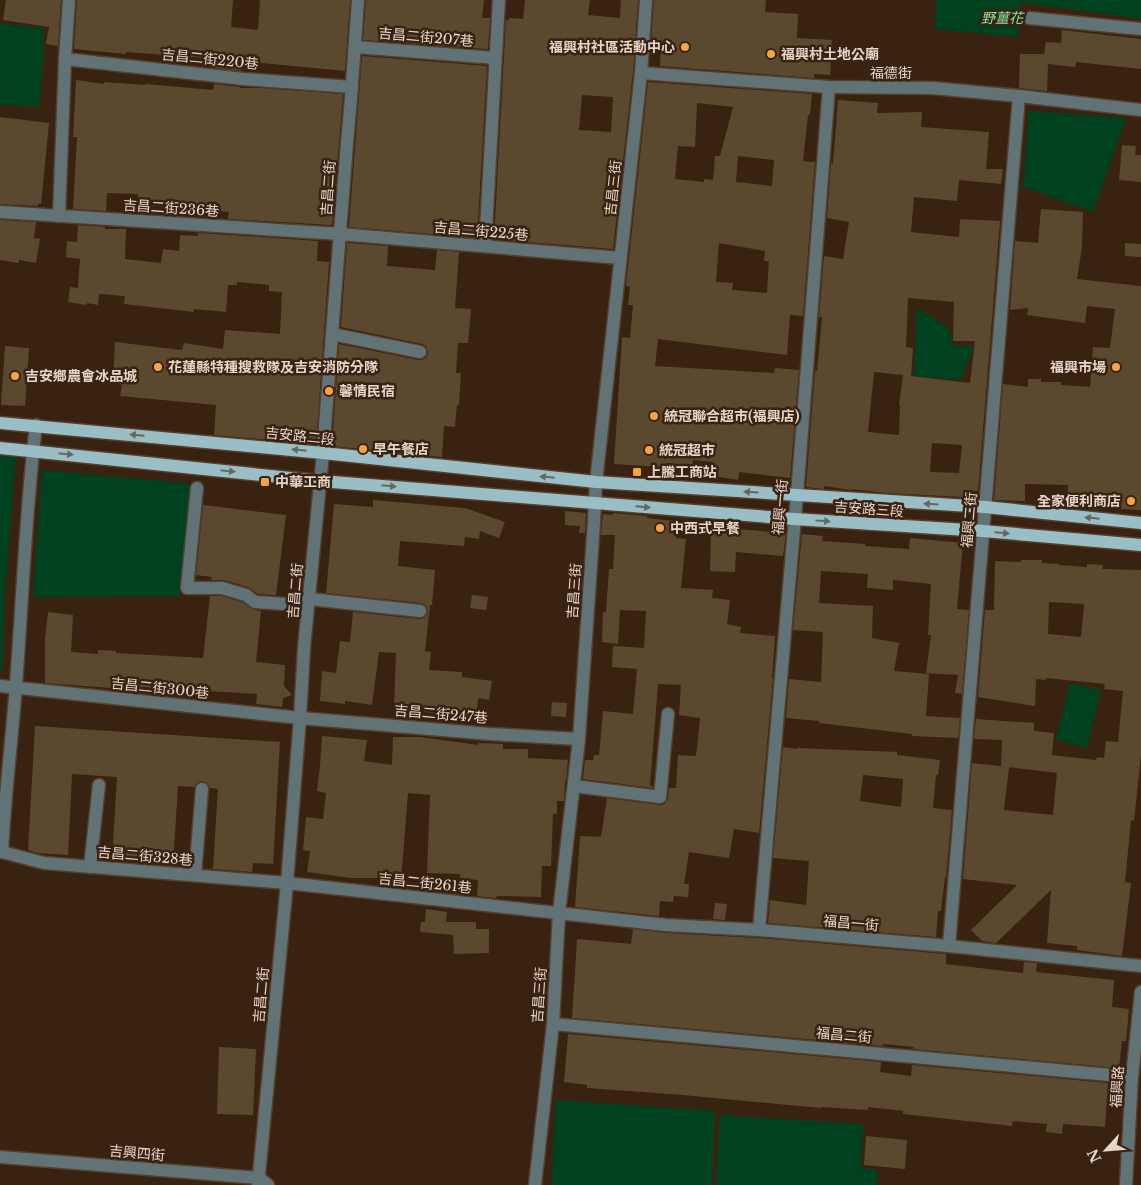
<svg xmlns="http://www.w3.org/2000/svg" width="1141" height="1185" font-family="'Libre Baskerville','Noto Sans TC',serif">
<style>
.green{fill:#004220}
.building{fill:#5b492f;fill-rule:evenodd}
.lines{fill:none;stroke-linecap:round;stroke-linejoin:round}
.minor-casing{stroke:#553f2e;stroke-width:15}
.major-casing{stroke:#553f2e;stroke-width:15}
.minor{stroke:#627377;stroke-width:12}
.major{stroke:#9abec5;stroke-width:12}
.oneway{fill:#656861}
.poi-dot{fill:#f4a345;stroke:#3a2210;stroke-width:2}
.labels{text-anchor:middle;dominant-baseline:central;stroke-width:5;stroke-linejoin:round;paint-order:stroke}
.park-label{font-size:14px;font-style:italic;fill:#80e6a4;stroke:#3a2210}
.street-label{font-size:14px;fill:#e5d5ca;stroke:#3a2210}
.poi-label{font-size:14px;font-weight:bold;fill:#e5d5ca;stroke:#3a2210;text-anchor:start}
</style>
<rect width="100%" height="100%" fill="#3a2210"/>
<!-- green -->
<g class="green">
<path d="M936,0H1141V19L1021,2L1018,37L935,29Z"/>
<path d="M0,23L43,28L44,51L39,107L0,105Z"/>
<path d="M1029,111L1126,118L1093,212L1023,187Z"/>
<path d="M917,308L948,327L954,346H974L961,380L914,376Z"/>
<path d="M0,454L16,456L5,592L2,671H0Z"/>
<path d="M42,470L193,484L180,596L33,597Z"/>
<path d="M1070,683L1101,690L1087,748L1056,740Z"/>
<path d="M556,1100L715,1111L712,1185H551Z"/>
<path d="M720,1115L863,1124L861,1169L878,1170L877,1185H716Z"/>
</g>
<!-- building -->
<g class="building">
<path d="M6,0H61L58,46L46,44L49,27L3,20Z"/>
<path d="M77,0H233L231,27L258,30L260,0H350L345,71L242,61L241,71L215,68V62L205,61L206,58L126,52V54L74,49Z"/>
<path d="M366,0H484L482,18H490L488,49L363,40Z"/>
<path d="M525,0H590L588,15L620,18L621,0H638L633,72L613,249L494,239L506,20H509V18L523,19ZM582,95L613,97L611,132L579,130Z"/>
<path d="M654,0H766L765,12L798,14L797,38L832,40L830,75L814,74V78L660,66L661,45L651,44Z"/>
<path d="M1062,30L1141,39V69L1076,62L1075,67L1048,64L1047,91L1019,88L1020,54H1044L1046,42L1061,43Z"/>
<path d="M362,56L487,66L477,238L349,227Z"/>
<path d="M76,80L104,84V82L146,85V84L213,90L214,84L240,87V88H262L343,94L332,225L228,219L229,212L138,204V194L107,193L106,211L73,209L77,137H73Z"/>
<path d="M648,82L812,94L810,115H808L803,161L815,162L803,316L790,315L787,355L658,339L655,366L774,373L775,368L799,370L790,478L739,472L738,480L713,476V462L693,460L692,469L614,464L622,337L630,338L633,305H628L630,287L626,286ZM697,103L733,107L720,156H715L713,180L704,179V182L675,179L678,146L695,147ZM738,156L774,160L772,186L736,182ZM719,243L765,251L764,261H769L767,293L732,290L733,283L716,282Z"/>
<path d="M838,100L878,103L877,113L922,112L921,127L989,132L986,169H1003L1001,184L959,180L957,201L914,197L911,232L959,237L960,219L1000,221L978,491L964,490L963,497L887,493L851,489V490L824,486V489L806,487L815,371H817L822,317H819L824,256L843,259L849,222L827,218L831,163L833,164ZM908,298L954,302L953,341H975L970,383L911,376L913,348L906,347ZM874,372L903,375L899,405H900L899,435L868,432ZM932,443L962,445L959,473L930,472Z"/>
<path d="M0,117L49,123L41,204H38V206L0,204Z"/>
<path d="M1122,145L1136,146L1135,155H1141V182L1119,180Z"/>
<path d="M1041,209L1083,212L1082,247L1077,279L1141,286V510L1098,508V510L1067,507L1068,485L1025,484V501L994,500L1003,384L1028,387V379H1041V382H1061V385L1090,387L1093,347L1110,348L1115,309L1087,306L1085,323L1027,315L1028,308L1010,310L1015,241L1038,243Z"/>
<path d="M0,220L36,222L34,238L40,239L36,263L19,260V263L0,260Z"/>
<path d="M78,225L105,227V229H126L125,259L161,263L163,249L179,251L180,235L198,236V233L318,241L317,261L329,262L316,444L214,435L216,405L120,396L122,385L113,383L115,342L182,350L184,343L223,349L225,330L280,334L282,292L269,291V285L237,282V285H228L226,312L194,309V312L124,304L125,296L99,294L98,305L87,303L86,305L68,302L70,287L78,288L80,259L66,257L67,241L77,242Z"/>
<path d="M347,243L388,246L387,266L435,270L437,250L459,252L455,308L471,309L468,343H458L456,373H461L459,405H457L455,427L444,426L442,457L332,446L339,344L418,360H422L426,358L428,353L426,346L422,344L341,327Z"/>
<path d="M1125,243L1141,244V257L1125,256Z"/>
<path d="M5,346L29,348L25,406L1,405Z"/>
<path d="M373,500L465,508L505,522L499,538L480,531L479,539L465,537L464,546L400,541L398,566L435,570L432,605H430L425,651L431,652L429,670L462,672V677L492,681L489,700L478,698L477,711L446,710V714L424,712V708L394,706L396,653L379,652L372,705L345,701V704L320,701L322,671L336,673L340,641L350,642L353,612L419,619L424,618L428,612L427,607L424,604L421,603L326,593L334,504L373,507Z"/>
<path d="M203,505L286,515L276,595L258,594L248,587L224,580H211L212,577L196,575Z"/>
<path d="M565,511L586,513L585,533H579L580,526L565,525Z"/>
<path d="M613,513L647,516V518L674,521L673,530H677L676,538L686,539L681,588L713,590L712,598L730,600L727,624L741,627L740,633L775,636L772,678H773L759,833L734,829L729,858L689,852L684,884H689L688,897L674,896L673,902L660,901L659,916L575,907L580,836L601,837L607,798L659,805H663L666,802L668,798L669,788H676L678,755L696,756L700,718L679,715L681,685L658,684L650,786L653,787V788L583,779L585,760H593L594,755H599L603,711L633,714L637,669L612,667L613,646L644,648L646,611L620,610L618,644L602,642L603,612H606L609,569H613L615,535H601L603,514L613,515Z"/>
<path d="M711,528L738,529L786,533L783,556L736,552L735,572L710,571Z"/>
<path d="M802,534L823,536L822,541L865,544V546L909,549L910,538L963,543L957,609L969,610L962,694L955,693L958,675L926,673L931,635H928L931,584L893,580V590L867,588L868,574L821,571L819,603L873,606L872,638L899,643L894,671L929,674L926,716L960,718L958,738L912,736V734L819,723V721L786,718L789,679L821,682L823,632L793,630Z"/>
<path d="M1021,560H1042V563L1059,564V565L1087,567V564L1103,565L1102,569L1141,570V755L1134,821L1131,820L1125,882L1131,883L1122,956L1077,950V946L1047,943L1051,890L996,943L982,941L971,930L1017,885L963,879L972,763L1009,767L1004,810L1053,815L1057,773L1001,766L1002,740L974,739L976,719L1034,723V731L1054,733L1052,755L1096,760L1097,757L1104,758L1106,741L1118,742L1123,691L1104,689L1105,684L1046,678V680L1036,679L1035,706L978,697L985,610H994L995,561L1021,562ZM1049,602L1084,604L1081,637L1048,634Z"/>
<path d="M472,595L488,597L486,610L470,608Z"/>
<path d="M210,596H221L242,602L254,610L261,611L256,662L285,665L284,686L292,695L283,698L282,707L256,704L257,694L111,685V688L45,683V640L48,612L73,615L71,652L98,654V650L116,651V653L203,658Z"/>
<path d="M552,702L567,703L566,717L551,716Z"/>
<path d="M35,726L280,742L273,864L253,863L252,872L213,869L218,789L210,788L207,783L202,781L198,782L194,787L178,786L173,865L112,860L117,777L72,774L68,855L38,853L28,850Z"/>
<path d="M322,736L367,740L364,761L392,765L393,737H420L478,745V743L503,744V749H528V758L568,760L566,781H565L564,801H557V814H553L551,866H542L541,897L497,896L496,898L477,896L478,880L460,878V874L427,873L430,795L408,793L401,881L379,878H351L307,872L310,851L303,850L306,817L323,819L326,793L317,791L320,766Z"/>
<path d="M783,747L797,749V748L897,752V755L940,760L938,775H936L933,808L952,810L946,877H945L941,911H938L936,937L768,923L770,900L806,905L809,861L773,858ZM863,775L903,779L901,807L860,801Z"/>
<path d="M715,903L727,904L725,920L713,919Z"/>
<path d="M426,909L447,912L446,922H476V929H489V953L454,954L453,935L420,932L421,922H425Z"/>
<path d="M633,929L666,933L758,938L934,953L946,954V964L1023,973L1024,962L1037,963L1036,972L1114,980L1112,1007L1129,1009L1126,1041H1122L1119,1068L913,1049L914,1047L883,1044V1046L572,1018L577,939L631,944Z"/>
<path d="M568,1034L881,1062L880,1072L911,1076L912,1065L1108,1083L1105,1127L1063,1124L1062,1134L1046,1132L1047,1124L1013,1121L1012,1126L903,1114V1111L868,1107V1110L821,1107V1108L683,1095L587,1088V1085L564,1082Z"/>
<path d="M219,1047L256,1049L253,1115L217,1114Z"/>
<path d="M866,1136L907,1140L905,1169L864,1165Z"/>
</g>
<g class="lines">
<!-- minor casing -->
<g class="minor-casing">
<g id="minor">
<path d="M1029,18L1141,29"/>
<path d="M355,47L495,58"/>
<path d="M65,59L244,79L352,87"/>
<path d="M641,73L829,87L933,88L1019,96L1141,110"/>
<path d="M0,212L340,234L620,258"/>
<path d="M59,216L65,59L69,0"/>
<path d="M485,246L499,0"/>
<path d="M332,334L420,352"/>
<path d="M197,488L187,588H222L246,595L255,602L285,604L310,599L420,611"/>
<path d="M0,686L300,718L490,734L579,739"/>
<path d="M574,786L660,797L668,714"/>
<path d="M0,852H2C5,792 13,731 17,671C23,589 26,507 36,425"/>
<path d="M2,852L44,863L287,883L666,925L759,930L949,946L1141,966"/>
<path d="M90,867L99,785"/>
<path d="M195,875L202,789"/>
<path d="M759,930L797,495L829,87"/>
<path d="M949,946L1019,96"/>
<path d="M553,1024L1132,1077"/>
<path d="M0,1157L259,1178L268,1185"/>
<path d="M258,1185L287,883L300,718L304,648L323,453L332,334L347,143L351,98L358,0"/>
<path d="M535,1185L553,1024L559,913L579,739L594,522L596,482L641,73L646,0"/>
<path d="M1126,1185L1132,1077L1141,992"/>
</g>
</g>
<!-- major casing -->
<g class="major-casing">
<g id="major">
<path d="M0,423L323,453L596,482L985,507L1141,523"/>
<path d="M0,448L320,481L794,519L983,531L1141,545"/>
</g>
</g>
<!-- minor -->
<use href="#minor" class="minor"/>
<!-- major -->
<use href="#major" class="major"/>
</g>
<!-- one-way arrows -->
<defs><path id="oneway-solid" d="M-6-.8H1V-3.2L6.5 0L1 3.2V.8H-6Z" transform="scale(1.25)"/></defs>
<g class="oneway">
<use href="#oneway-solid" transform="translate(137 435) rotate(-175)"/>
<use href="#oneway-solid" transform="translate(299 450) rotate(-174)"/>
<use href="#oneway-solid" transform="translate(66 454) rotate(6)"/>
<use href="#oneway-solid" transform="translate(228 471) rotate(6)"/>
<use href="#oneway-solid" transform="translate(547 477) rotate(-174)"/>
<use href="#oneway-solid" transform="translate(389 486) rotate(5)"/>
<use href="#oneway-solid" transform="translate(751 492) rotate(-176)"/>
<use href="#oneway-solid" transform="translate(931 504) rotate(-176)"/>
<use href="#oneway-solid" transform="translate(643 507) rotate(5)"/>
<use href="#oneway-solid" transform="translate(1092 518) rotate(-174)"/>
<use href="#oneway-solid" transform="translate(823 521) rotate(4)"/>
<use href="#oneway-solid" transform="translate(1002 533) rotate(5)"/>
</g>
<!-- markers -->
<g class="poi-dot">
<circle cx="685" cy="47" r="5"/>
<circle cx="771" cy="54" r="5"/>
<circle cx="158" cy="367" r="5"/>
<circle cx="1116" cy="367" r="5"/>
<circle cx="15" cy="376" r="5"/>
<circle cx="329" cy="391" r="5"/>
<circle cx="654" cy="416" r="5"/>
<circle cx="363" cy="449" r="5"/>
<circle cx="649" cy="450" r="5"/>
<rect x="632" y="467" width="10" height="10" rx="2.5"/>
<rect x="260" y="477" width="10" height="10" rx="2.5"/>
<circle cx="1131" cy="501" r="5"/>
<circle cx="660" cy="528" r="5"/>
</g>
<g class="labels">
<!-- park labels -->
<g class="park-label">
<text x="1002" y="18">野薑花</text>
</g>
<!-- street labels -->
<g class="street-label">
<text transform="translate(426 37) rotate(5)">吉昌二街207巷</text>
<text transform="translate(210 59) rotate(6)">吉昌二街220巷</text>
<text x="891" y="73">福德街</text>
<text transform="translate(328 188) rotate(-86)">吉昌二街</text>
<text transform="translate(613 188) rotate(-84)">吉昌三街</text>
<text transform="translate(171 208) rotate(4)">吉昌二街236巷</text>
<text transform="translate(481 231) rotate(5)">吉昌二街225巷</text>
<text transform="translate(300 436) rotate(6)">吉安路二段</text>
<text transform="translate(780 507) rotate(-85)">福興一街</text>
<text transform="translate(869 509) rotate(4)">吉安路三段</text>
<text transform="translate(969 520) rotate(-85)">福興二街</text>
<text transform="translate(295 591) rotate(-85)">吉昌二街</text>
<text transform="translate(574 591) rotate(-86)">吉昌三街</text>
<text transform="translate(160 688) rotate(6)">吉昌二街300巷</text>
<text transform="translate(441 714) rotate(5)">吉昌二街247巷</text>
<text transform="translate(145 856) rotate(5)">吉昌二街328巷</text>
<text transform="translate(425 883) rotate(6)">吉昌二街261巷</text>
<text transform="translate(851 923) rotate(5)">福昌一街</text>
<text transform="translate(261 995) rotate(-85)">吉昌二街</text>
<text transform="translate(539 995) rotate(-86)">吉昌三街</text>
<text transform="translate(844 1035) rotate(5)">福昌二街</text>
<text transform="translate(1117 1087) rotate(-86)">福興路</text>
<text transform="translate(137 1153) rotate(5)">吉興四街</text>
</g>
<!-- poi labels -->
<g class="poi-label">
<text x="675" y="47" text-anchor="end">福興村社區活動中心</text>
<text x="781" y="54">福興村土地公廟</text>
<text x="168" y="367">花蓮縣特種搜救隊及吉安消防分隊</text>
<text x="1106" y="367" text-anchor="end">福興市場</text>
<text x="25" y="376">吉安鄉農會冰品城</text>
<text x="339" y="391">馨情民宿</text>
<text x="664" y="416">統冠聯合超市(福興店)</text>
<text x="373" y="449">早午餐店</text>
<text x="659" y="450">統冠超市</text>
<text x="647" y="472">上騰工商站</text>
<text x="275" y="482">中華工商</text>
<text x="1121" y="501" text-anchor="end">全家便利商店</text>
<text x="670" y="528">中西式早餐</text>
</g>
</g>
<!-- north arrow -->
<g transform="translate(1106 1150) rotate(244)" stroke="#3a2210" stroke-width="4" paint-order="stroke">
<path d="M0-4L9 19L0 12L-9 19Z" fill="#e5d5ca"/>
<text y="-8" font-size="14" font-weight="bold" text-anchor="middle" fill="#e5d5ca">N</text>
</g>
</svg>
